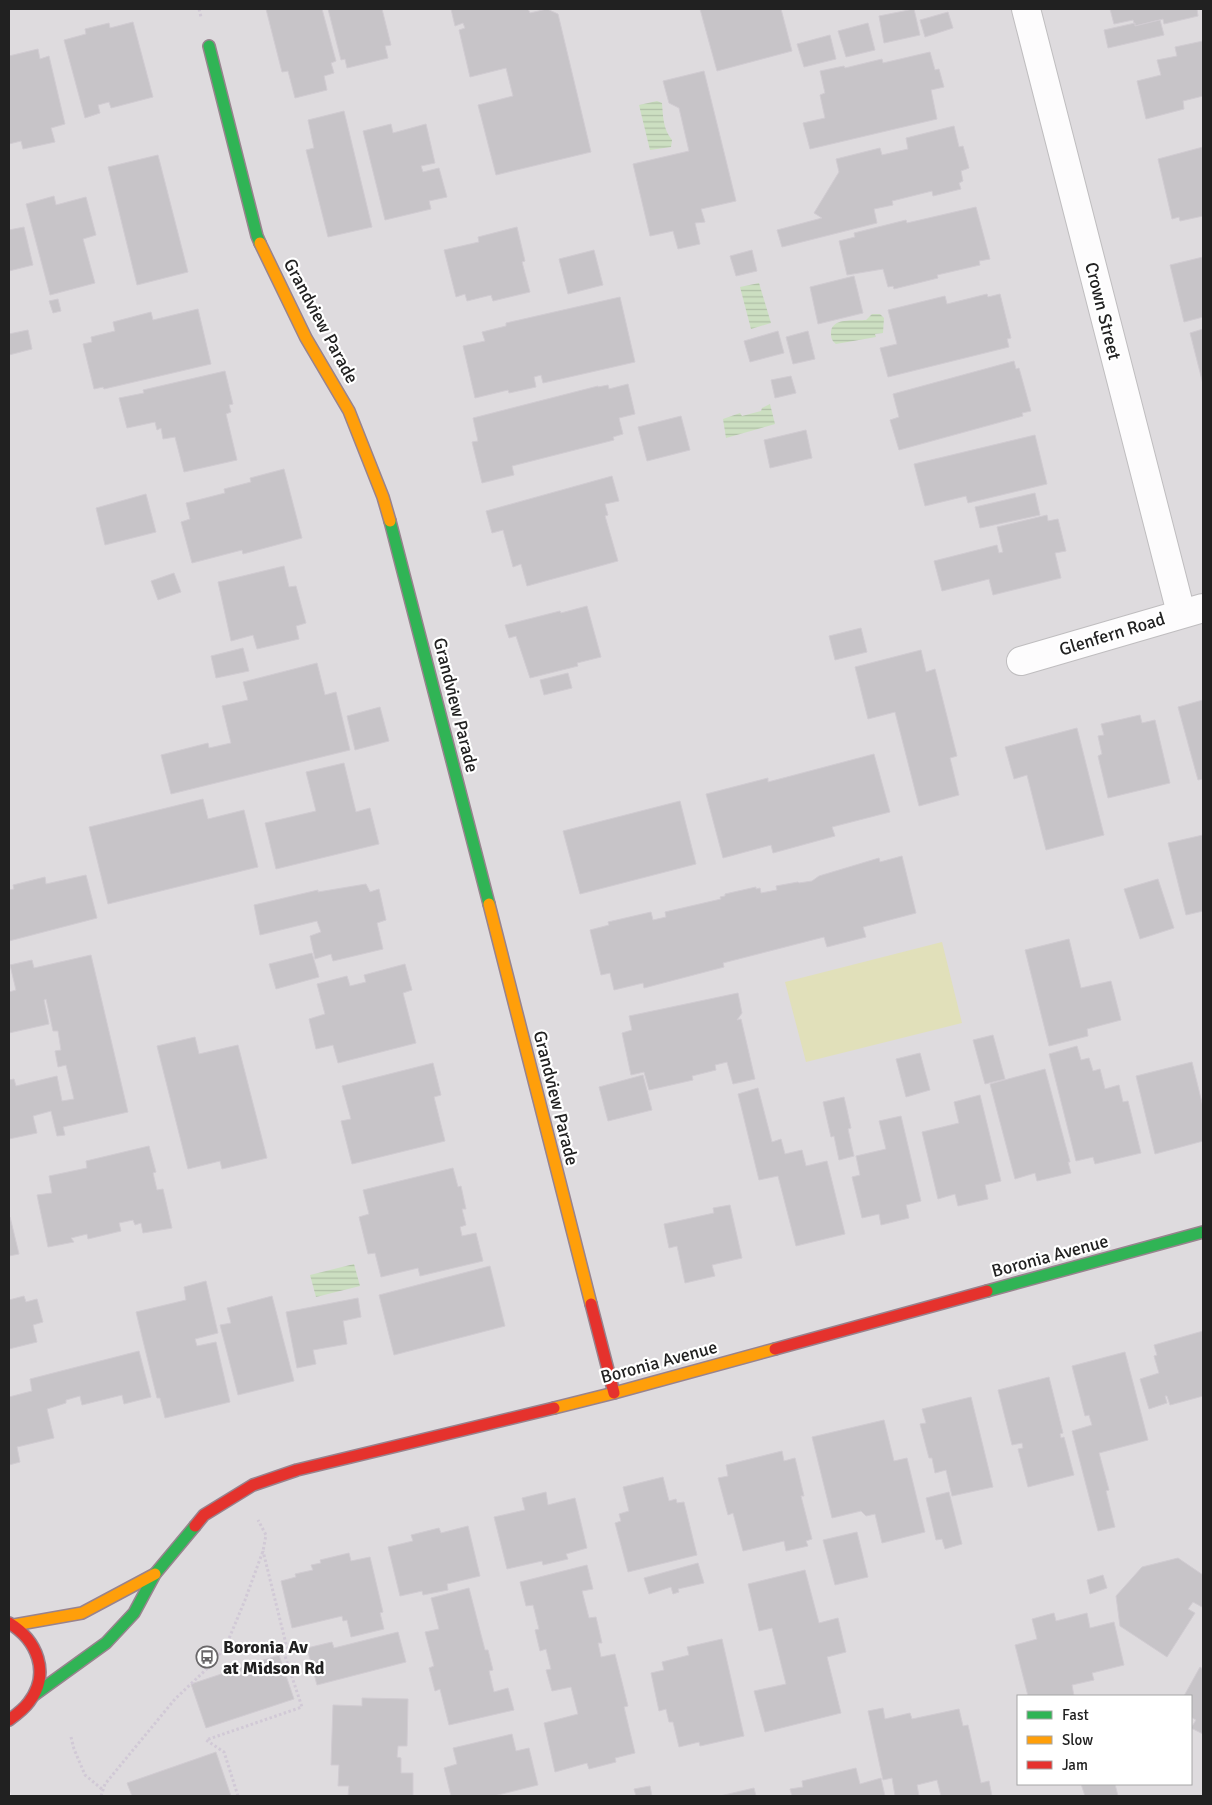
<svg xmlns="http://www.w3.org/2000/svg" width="1212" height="1805" font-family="Signika,sans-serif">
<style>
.residential{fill:#dedbde;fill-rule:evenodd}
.pitch{fill:#e1e0ba}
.water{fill:url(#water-rules)}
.building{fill:#c7c4c8;stroke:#d1ccd2}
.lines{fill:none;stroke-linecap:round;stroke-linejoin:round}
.street-casing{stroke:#bfbdbf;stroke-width:30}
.fast-casing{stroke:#98838e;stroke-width:14}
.slow-casing{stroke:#98838e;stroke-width:14}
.jam-casing{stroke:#98838e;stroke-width:14}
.path{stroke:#d1c9d6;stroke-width:3;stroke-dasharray:2.5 2.5;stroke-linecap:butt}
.street{stroke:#fdfcfd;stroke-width:28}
.fast{stroke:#30b455;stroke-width:11}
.slow{stroke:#ff9f0a;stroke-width:11}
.jam{stroke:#e5322d;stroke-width:11}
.labels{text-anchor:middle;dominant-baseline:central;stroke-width:4.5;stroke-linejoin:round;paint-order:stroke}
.street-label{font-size:18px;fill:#212121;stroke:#fff}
.poi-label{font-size:18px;font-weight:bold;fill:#212121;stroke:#fff;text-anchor:start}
</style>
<defs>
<pattern id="water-rules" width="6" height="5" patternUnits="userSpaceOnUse" patternTransform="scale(1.25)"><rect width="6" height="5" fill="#ccdfc1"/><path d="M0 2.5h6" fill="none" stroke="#afbfa6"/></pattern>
</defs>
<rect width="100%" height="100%" fill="#efeaef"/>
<!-- residential -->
<path class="residential" d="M9,9H1203V1796H11L9,1787ZM1018,1696H1191V1784H1018Z"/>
<!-- pitch -->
<path class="pitch" d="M942,942L962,1023L806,1062L785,982Z"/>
<!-- water -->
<g class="water">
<path d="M657,101L662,103C663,116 663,129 672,140L671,147L650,150L639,105Z"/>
<path d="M759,283L771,323L751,329L740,287Z"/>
<path d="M872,314H880L884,318L883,333L875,334L876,337L836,344C832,341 831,338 831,333C831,317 855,321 866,320Z"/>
<path d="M770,404L775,424L726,438L723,419L740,413L742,416L761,411L762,408Z"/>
<path d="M354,1264L360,1286L316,1297L310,1275Z"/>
</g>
<!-- building -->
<g class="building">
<path d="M266,9H322L336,61L331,63L334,73L324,76L327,90L295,98L288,71L282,72Z"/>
<path d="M328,9H382L391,45L385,46L388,58L347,68L345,59L341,60Z"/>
<path d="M451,9H528L530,13L547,9L558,14L591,152L496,175L478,105L513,96L506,68L470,77L459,30L465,28L463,23L455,26Z"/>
<path d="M700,9H781L792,51L717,71Z"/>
<path d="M914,9L920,35L884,43L879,16Z"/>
<path d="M1110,9H1197L1198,16L1164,24L1163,19L1135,26L1133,20L1114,24Z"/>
<path d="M948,12L953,28L925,37L920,20Z"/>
<path d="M1160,20L1164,35L1108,48L1104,30L1135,23V26Z"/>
<path d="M133,22L153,97L111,108L109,102L98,105L100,113L85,118L64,40L86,34L85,29L109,23L110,28Z"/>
<path d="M868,23L875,50L846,57L838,31Z"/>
<path d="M830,35L836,59L804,67L797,44Z"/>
<path d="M1203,41V96L1183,101L1184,109L1146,119L1137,81L1161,75L1157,60L1177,56L1175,47Z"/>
<path d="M38,49L40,59L49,56L65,124L51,128L55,142L23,149L21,141L9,144V56Z"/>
<path d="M930,52L935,70L939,69L944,87L931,90L937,119L810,149L803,123L825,118L820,95L825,93L820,71L844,66L845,68L882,59L883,63Z"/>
<path d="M704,71L736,201L701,209L705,222L695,223L700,244L678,249L673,231L650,236L633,164L689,151L679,108L669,103L663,81Z"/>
<path d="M344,111L372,227L328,237L306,150L314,148L308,120Z"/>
<path d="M391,124L393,133L426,124L435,163L421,166L423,172L439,168L447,197L429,201L431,209L385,220L363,131Z"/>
<path d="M954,126L959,147L963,146L969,168L961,171L963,181L959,183L961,189L933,196L932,191L892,201L893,205L874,209L877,223L782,247L777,230L822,218L814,213L839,172L836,159L880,148L882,155L908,149L906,138Z"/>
<path d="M1203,147V216L1180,221L1179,217L1172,219L1158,159Z"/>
<path d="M158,155L188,272L137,285L108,167Z"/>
<path d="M54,196L56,205L86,197L96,235L83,239L95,283L50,295L26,204Z"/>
<path d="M976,207L990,259L979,261L980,265L937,275L938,278L894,289L893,286L888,287L883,269L847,275L839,241L855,237L854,233L906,220L907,223Z"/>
<path d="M24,227L33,265L9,271V230Z"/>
<path d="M517,227L525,261L522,262L530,292L493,301L491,295L467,301L465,294L456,297L444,250L479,242L478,237Z"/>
<path d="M594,250L603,285L568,294L559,259Z"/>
<path d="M752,250L757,271L736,276L730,256Z"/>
<path d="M1203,257V317L1184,322L1170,265Z"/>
<path d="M854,276L863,313L818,324L810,287Z"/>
<path d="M987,294L988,297L1000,294L1011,338L1007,339L1009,347L888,377L880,348L897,344L888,310L945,296L947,304Z"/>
<path d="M620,297L635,362L543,383L541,375L534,377L536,387L509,393L508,390L475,398L463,346L485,341L482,332L506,326V323Z"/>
<path d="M58,299L61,311L53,313L49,301Z"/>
<path d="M198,309L211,364L104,389L103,387L94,389L83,344L92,342L91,337L115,331L113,322L151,312L153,320Z"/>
<path d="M1203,329V384L1190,333Z"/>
<path d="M28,330L32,349L9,355V334Z"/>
<path d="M778,331L784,353L750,362L744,341Z"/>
<path d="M808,331L815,359L793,364L786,337Z"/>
<path d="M1014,361L1016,369L1019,368L1031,411L1022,413L1023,416L899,450L890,420L899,417L893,394Z"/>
<path d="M225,371L233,404L229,405L231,412L226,414L237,460L184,472L175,437L163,439L161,428L157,430L155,422L127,428L119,398L144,393L143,390Z"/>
<path d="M791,376L796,393L775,398L771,380Z"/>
<path d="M628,384L635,414L619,418L623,434L613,437L614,440L512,466L514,475L482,483L472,442L478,441L473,418L598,386V387L608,385L609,389Z"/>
<path d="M681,416L690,450L647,461L638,427Z"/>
<path d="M806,430L812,458L770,468L764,440Z"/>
<path d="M1035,435L1047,484L968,503L966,496L925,506L914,464Z"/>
<path d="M284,469L302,538L243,554L242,550L192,563L181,522L190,519L186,503L225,493L224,489L251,482L250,478Z"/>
<path d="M612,476L619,501L605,504L608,515L605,516L618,561L527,586L521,564L513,567L503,530L492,533L486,511Z"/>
<path d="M1035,493L1040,515L980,528L975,507Z"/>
<path d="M146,494L156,532L105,545L96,508Z"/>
<path d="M1047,515L1048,521L1058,519L1066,551L1055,553L1061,578L993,595L989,579L942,591L934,561L997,545L999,553L1003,552L997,527Z"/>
<path d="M284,566L289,587L296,586L306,623L296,626L299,639L257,649L253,635L231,641L218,582Z"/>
<path d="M174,573L181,592L158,600L151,581Z"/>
<path d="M587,606L601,657L577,663L578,666L530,678L516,636L509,638L505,625L560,611L561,613Z"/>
<path d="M861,628L867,652L835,660L829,636Z"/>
<path d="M243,648L249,671L216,678L211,656Z"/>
<path d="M921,650L926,672L935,669L957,756L950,758L959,795L919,806L895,712L868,719L855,667Z"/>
<path d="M317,663L325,695L336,692L350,750L171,794L161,755L208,743L209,748L231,743L222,706L248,700L243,682Z"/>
<path d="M568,673L572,688L544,695L540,680Z"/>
<path d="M1203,700V779L1198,780L1178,707Z"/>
<path d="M380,707L389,741L355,750L347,716Z"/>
<path d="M1140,715L1142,723L1155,720L1170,783L1108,798L1098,756L1102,754L1098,736L1104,735L1101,724Z"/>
<path d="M1077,728L1104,835L1046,850L1027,775L1014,779L1005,747Z"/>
<path d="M874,754L890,812L832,827L835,836L773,853L771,845L723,858L706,794L768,778V782Z"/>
<path d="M344,763L356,812L370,808L379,844L276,869L265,823L316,811L306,772Z"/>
<path d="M203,799L208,819L244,810L258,867L108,904L89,827Z"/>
<path d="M680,801L696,864L580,894L563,831Z"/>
<path d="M1203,835V911L1186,915L1168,843Z"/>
<path d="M902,856L916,913L863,927L866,937L827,947L824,937L723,963L724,967L644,988L643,983L614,990L610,973L601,975L590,930L609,925L608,922L651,912L653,920L666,917L665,912L721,899L720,897L725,896V894L756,887V889L760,888L761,893L777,890L776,886L798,882L799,883L812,881L819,876L879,858L880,862Z"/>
<path d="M86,875L97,918L9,941V890L14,889L13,885L45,877L46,884Z"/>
<path d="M1158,879L1174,928L1140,939L1124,889Z"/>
<path d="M366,884L370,892L379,889L386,920L377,923L383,949L333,961L331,954L315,959L310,936L321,932L317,921L260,935L254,905L318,890V892Z"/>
<path d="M1069,939L1081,988L1111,981L1121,1020L1087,1029L1088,1036L1049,1046L1025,950Z"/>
<path d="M312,953L319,977L276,989L269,964Z"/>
<path d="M91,955L128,1112L63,1127L65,1135L57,1136L51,1111L33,1116L37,1133L9,1139V1080L14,1079L16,1086L57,1076L62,1101L74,1099L66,1065L58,1067L55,1051L61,1050L58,1031H53L46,999L44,1000L49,1024L9,1033V992L16,990L10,965L32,960L34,968Z"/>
<path d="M405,964L412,990L403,993L416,1043L338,1063L333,1045L316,1049L309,1019L325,1014L317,984L347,976L350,986L366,982L364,975Z"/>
<path d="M738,993L742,1013L737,1020L741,1019L755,1079L733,1084L727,1062L715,1065L716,1070L692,1076L693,1080L649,1090L644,1072L631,1075L622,1033L632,1030L629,1016Z"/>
<path d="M993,1035L1005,1079L985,1084L973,1040Z"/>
<path d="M195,1037L199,1054L238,1045L267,1158L222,1169L220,1161L188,1169L157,1046Z"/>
<path d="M1077,1046L1081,1060L1089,1058L1093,1071L1100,1069L1105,1089L1119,1085L1123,1102L1128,1101L1141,1153L1095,1164L1093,1157L1076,1161L1049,1054Z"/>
<path d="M920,1053L930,1090L906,1097L896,1059Z"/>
<path d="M1192,1062L1203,1107V1141L1155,1154L1136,1076Z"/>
<path d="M433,1063L441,1095L434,1097L445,1141L352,1164L341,1121L351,1119L342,1086Z"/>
<path d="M1045,1069L1070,1162H1068L1071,1173L1037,1181L1035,1173L1015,1179L990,1084Z"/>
<path d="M643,1075L652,1110L608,1121L599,1087Z"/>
<path d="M758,1088L772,1142L781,1139L785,1154L802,1150L806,1166L827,1161L845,1234L796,1246L778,1176L759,1180L738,1094Z"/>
<path d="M980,1095L1001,1181L985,1185L988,1199L958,1206L955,1194L938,1199L922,1132L959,1123L954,1102Z"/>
<path d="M844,1097L851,1128L848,1129L854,1156L839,1160L834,1136L831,1137L823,1102Z"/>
<path d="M901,1116L921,1201L906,1205L909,1218L881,1225L879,1214L862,1218L852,1177L860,1175L856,1156L886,1149L879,1121Z"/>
<path d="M149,1146L156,1172L153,1173L157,1190L163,1189L172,1228L143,1233L141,1223L135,1225L133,1220L119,1223L121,1231L88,1239L87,1234L71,1238L74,1242L48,1247L37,1195L52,1193L49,1176L87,1168L86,1161Z"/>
<path d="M453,1168L458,1187L461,1186L466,1209H462L466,1225L460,1227L462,1236L476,1233L483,1261L420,1276L418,1268L381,1277L375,1253L368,1254L359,1217L369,1214L363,1190Z"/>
<path d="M730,1205L742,1258L712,1265L715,1276L685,1283L677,1246L669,1248L664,1224L714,1213L713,1208Z"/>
<path d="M10,1217L19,1254L9,1256V1218Z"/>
<path d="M490,1266L505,1326L394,1355L379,1295Z"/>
<path d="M206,1281L218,1333L195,1339L197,1346L216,1342L230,1402L165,1418L160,1398H157L136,1312L186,1300L184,1287Z"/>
<path d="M24,1296L26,1302L37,1299L43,1322L33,1325L37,1342L9,1349V1300Z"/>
<path d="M272,1296L294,1381L238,1395L220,1325L231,1323L227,1308Z"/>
<path d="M358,1298L361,1317L343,1321L347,1344L313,1350L316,1364L297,1368L286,1312Z"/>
<path d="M1203,1331V1396L1170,1405L1167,1396H1165L1167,1403L1149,1409L1140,1379L1159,1373L1154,1356L1157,1355L1154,1345Z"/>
<path d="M139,1351L151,1397L124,1404L122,1395L82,1405L80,1396L66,1400V1403L47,1409L54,1438L17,1447L20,1462L9,1465V1397L32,1391L30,1379Z"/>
<path d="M1125,1352L1148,1440L1099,1453L1109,1490L1106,1491L1115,1527L1098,1531L1072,1431L1092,1425L1089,1415L1085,1416L1072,1366Z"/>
<path d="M1049,1377L1063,1433L1060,1434L1061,1438L1064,1437L1074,1475L1028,1487L1018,1449L1023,1448L1022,1443L1012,1445L998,1390Z"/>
<path d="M971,1397L993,1487L952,1496L946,1470L935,1473L932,1458H929L920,1424L926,1423L922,1409Z"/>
<path d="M884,1420L894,1461L907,1458L925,1532L882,1543L875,1514L866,1516L861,1511L832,1518L812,1437Z"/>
<path d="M782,1451L784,1461L795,1458L804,1496H801L812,1539L806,1541L808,1546L786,1551L784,1541L743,1551L733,1513L728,1515L718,1478L728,1476L726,1465Z"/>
<path d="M663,1477L669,1501L676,1499L677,1503L684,1502L697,1555L628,1572L615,1523L621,1521L619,1514L629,1511L623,1487Z"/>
<path d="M546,1492L548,1505L575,1498L587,1548L566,1554L568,1559L543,1565L542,1561L507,1569L494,1517L525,1510L522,1498Z"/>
<path d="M949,1492L962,1544L945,1549L942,1539L936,1540L926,1498Z"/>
<path d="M468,1526L480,1576L447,1584L448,1590L423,1595L422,1591L400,1596L388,1547L413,1541L411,1535L439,1528L441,1533Z"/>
<path d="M857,1532L868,1577L835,1585L823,1540Z"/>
<path d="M349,1553L351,1561L370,1557L383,1612L380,1613L384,1629L351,1637L347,1620L343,1621L342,1616L292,1628L281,1581L296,1577L295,1574L313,1570L311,1565L321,1563L320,1560Z"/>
<path d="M1178,1558L1203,1575V1605L1202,1607L1193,1602L1188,1609L1195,1613L1167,1657L1120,1626L1116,1596L1142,1567Z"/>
<path d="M698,1563L704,1583L678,1589L679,1592L673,1594L671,1587L649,1594L644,1578Z"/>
<path d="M587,1565L593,1589L582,1591L589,1618L596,1617L602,1643H598L601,1657L615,1654L628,1706L624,1707L635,1753L615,1758L616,1762L589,1769L587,1763L555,1772L544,1723L578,1714L571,1687L552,1691L546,1670L551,1669L546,1649L540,1651L535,1630L539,1629L533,1605L526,1606L520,1582Z"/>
<path d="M805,1570L819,1623L838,1618L846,1652L827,1657L841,1713L765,1732L754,1691L786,1684L772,1628L759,1631L748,1584Z"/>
<path d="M1103,1575L1107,1588L1090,1594L1087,1580Z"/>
<path d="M469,1588L485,1650H488L493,1670L489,1671L494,1692L508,1688L514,1710L449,1725L440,1689L435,1691L429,1668L434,1666L425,1632L439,1629L431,1598Z"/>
<path d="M1054,1613L1056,1621L1087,1613L1090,1628L1114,1622L1124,1665L1092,1673L1094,1680L1072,1685L1074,1696H1028L1015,1645L1037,1639L1032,1619Z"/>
<path d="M398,1632L406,1662L317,1685L307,1648L332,1642L334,1648Z"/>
<path d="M722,1639L744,1736L700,1746L699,1742L679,1747L673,1722H669L666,1709L659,1711L651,1673L664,1670L662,1662L689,1655L687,1647Z"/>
<path d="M279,1655L294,1699L206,1728L191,1684Z"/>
<path d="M1200,1667L1203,1669V1734L1191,1728L1196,1720L1191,1717V1696H1184Z"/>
<path d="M362,1698L408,1699L407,1746H398L397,1757L401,1758V1773H413V1796H348L349,1786H338L339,1765H331L333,1705L362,1706Z"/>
<path d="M883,1708L885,1719L910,1713L912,1719L959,1709L963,1726L968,1725L981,1783L989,1781L992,1796H941L937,1780L917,1785L919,1796H895L892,1778L883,1780L868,1711Z"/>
<path d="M512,1734L516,1751L529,1748L538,1785L494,1796H451L444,1768L457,1764L453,1748Z"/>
<path d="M216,1752L231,1796H132L127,1783Z"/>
<path d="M856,1768L860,1784L881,1778L885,1796H792L790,1789L803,1787L802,1781Z"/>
<path d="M1081,1784H1115L1118,1796H1085Z"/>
<path d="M650,1786L652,1796H636L634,1789Z"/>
<path d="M754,1788L756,1796H720Z"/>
</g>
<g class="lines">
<!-- street casing -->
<g class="street-casing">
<g id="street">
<path d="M1026,9L1181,613"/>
<path d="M1021,661L1203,608"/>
</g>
</g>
<!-- fast casing -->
<g class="fast-casing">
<g id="fast">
<path d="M209,46L257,236L260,243"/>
<path d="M390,521L489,904"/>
<path d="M987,1291L1203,1232"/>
<path d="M34,1695L106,1643L134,1613L155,1574L195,1526"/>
</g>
</g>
<!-- slow casing -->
<g class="slow-casing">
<g id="slow">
<path d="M260,243L306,338L349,411L383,497L390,521"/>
<path d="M489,904L591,1304"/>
<path d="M554,1408L614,1393L775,1349"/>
<path d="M14,1625L82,1613L155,1574"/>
</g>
</g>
<!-- jam casing -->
<g class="jam-casing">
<g id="jam">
<path d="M591,1304L614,1393"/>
<path d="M775,1349L987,1291"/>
<path d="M195,1526L204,1515L253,1485L297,1470L554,1408"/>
<path d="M9,1623C37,1640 51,1673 29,1702C24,1709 16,1715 9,1720"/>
</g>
</g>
<!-- path -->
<g class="path">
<path d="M199,9L201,17"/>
<path d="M71,1737L74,1749L85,1775L103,1790"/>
<path d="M101,1796L105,1784L175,1699L215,1661L228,1641L245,1600L263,1551L266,1535L258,1520"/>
<path d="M238,1796L224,1752L206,1740L302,1707L285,1656L287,1648L263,1551"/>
</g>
<!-- street -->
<use href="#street" class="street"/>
<!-- fast -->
<use href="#fast" class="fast"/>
<!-- slow -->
<use href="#slow" class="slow"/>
<!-- jam -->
<use href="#jam" class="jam"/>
</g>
<!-- icons -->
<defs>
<g id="bus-ring" transform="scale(1.125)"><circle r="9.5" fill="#fff" stroke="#696769" stroke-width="1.5"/><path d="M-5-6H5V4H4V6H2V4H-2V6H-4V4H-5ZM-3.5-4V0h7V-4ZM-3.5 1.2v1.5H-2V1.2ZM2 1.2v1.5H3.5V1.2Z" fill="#696769"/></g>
</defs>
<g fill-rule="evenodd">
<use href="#bus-ring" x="207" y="1657"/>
</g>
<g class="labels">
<!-- street labels -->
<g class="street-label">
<text transform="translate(1103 311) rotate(76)">Crown Street</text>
<text transform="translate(321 321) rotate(62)">Grandview Parade</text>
<text transform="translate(1112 634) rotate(-17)">Glenfern Road</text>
<text transform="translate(456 705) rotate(76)">Grandview Parade</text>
<text transform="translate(556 1098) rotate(76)">Grandview Parade</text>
<text transform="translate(1050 1256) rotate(-15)">Boronia Avenue</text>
<text transform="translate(659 1362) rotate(-15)">Boronia Avenue</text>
</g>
<!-- poi labels -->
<g class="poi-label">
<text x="223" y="1647">Boronia Av<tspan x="223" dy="21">at Midson Rd</tspan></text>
</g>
</g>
<!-- border -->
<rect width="1212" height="1805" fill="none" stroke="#212121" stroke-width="20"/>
<!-- legend -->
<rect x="1017" y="1695" width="175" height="90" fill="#ffffff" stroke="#a6a6a6"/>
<rect x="1027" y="1711" width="25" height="8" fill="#30b455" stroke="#a6a6a6"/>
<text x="1062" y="1720" font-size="15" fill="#212121">Fast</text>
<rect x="1027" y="1736" width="25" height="8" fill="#ff9f0a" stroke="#a6a6a6"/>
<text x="1062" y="1745" font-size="15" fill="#212121">Slow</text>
<rect x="1027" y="1761" width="25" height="8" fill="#e5322d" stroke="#a6a6a6"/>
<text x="1062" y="1770" font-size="15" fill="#212121">Jam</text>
</svg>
